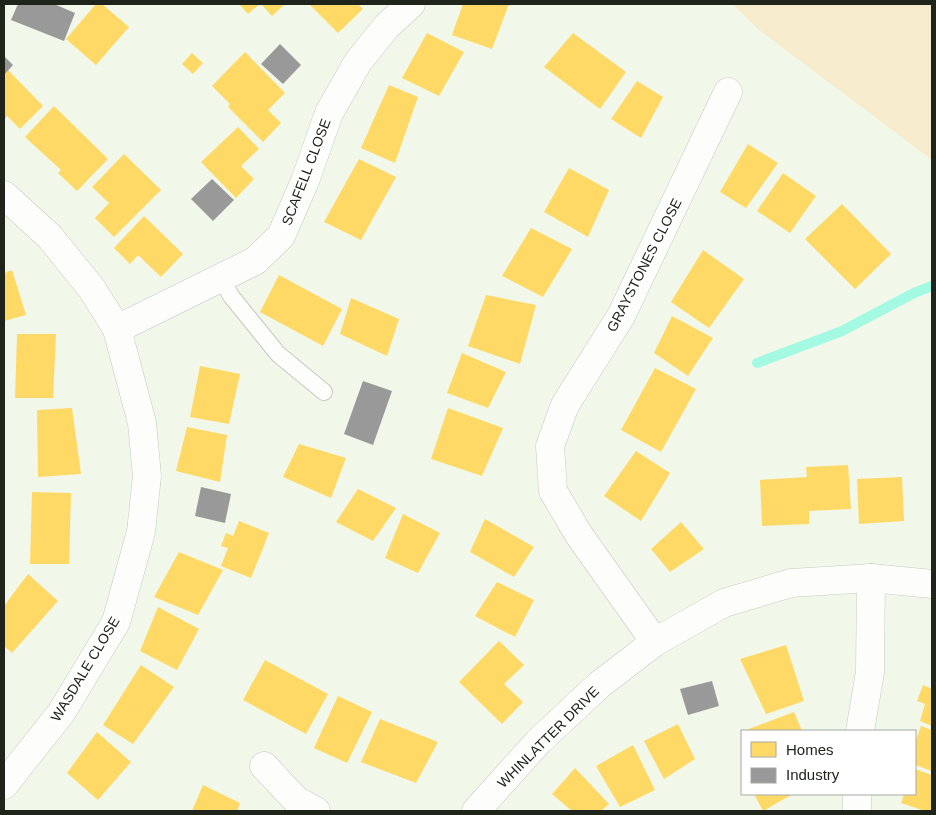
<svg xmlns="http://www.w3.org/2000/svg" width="936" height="815" font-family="Helvetica,sans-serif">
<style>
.green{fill:#f6ebcd}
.homes{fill:#ffd966}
.industry{fill:#999}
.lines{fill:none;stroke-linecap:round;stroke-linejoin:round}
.stream{stroke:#a3f9e2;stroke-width:10}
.lane-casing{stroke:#c4cabf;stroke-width:18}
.street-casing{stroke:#c4cabf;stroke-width:29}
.lane{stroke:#fdfefc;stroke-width:16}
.street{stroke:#fdfefc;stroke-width:28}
.labels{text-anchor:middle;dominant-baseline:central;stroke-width:5;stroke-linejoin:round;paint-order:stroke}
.street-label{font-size:14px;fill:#20251b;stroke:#fff}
</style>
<rect width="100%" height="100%" fill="#f1f8ea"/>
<!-- green -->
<path class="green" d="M732,4H932V160L759,30Z"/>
<!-- homes -->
<g class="homes">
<path d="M96,4H102L129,27L96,65L66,39Z"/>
<path d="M239,4H260L248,14Z"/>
<path d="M261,4H285L272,16Z"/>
<path d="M309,4H358L363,9L338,33Z"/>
<path d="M463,4H509L492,49L452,35Z"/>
<path d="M427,33L464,52L439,96L402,78Z"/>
<path d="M573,33L626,72L600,109L544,67Z"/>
<path d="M245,52L285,93L268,110L281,123L263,142L228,107L230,104L212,86Z"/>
<path d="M192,53L203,63L193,74L182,64Z"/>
<path d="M8,70L43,106L20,129L7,116L4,120V75Z"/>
<path d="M637,81L663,97L641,138L611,119Z"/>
<path d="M389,85L418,97L395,163L361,148Z"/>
<path d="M54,106L108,159L77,191L58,173L61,170L25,137Z"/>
<path d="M238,127L259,149L241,166L254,179L236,198L201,162Z"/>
<path d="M748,144L778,163L746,208L720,192Z"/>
<path d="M124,154L161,190L114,237L95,218L109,203L92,187Z"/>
<path d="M359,159L396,177L361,240L324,222Z"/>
<path d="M569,168L609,190L588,237L544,212Z"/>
<path d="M783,173L816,196L790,233L757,211Z"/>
<path d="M842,204L891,254L855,289L805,239Z"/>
<path d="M144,216L183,254L161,277L138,255L130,264L114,248Z"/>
<path d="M531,228L572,249L543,297L502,276Z"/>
<path d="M703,250L744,279L709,328L671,302Z"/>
<path d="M12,270L26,315L4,321V273Z"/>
<path d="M279,275L342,309L323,346L260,312Z"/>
<path d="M486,295L536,305L520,364L468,346Z"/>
<path d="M351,298L399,319L387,356L340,334Z"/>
<path d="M672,316L713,338L688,376L654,353Z"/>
<path d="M17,334H56L53,398H15Z"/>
<path d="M462,353L506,372L488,408L447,393Z"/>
<path d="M200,366L240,374L229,424L190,417Z"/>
<path d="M655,368L696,389L661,452L621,430Z"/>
<path d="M72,408L81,474L38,477L37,410Z"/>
<path d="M448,408L503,428L482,476L431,459Z"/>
<path d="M187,427L227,435L220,482L176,471Z"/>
<path d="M299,444L346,458L331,498L283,477Z"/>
<path d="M636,451L670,473L641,521L604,496Z"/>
<path d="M848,465L851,509L809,511V524L762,526L760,480L807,477L806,467Z"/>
<path d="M902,477L904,521L859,524L857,479Z"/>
<path d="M358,489L396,508L373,541L336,522Z"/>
<path d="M32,492L71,493L69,564H30Z"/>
<path d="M403,514L440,533L418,573L385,558Z"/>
<path d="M485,519L534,547L514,577L470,552Z"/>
<path d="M239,521L269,533L251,578L221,566L228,548L221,546L226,533L233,536Z"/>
<path d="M681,522L704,549L670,572L651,549Z"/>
<path d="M179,552L223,570L198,615L154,597Z"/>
<path d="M28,574L58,601L12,653L4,646V606Z"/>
<path d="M497,582L534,600L515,637L475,616Z"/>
<path d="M158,607L199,629L177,670L140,651Z"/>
<path d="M499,641L524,665L504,684L523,702L502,724L459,682Z"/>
<path d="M786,645L804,701L766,714L740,659Z"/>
<path d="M265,660L328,694L306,734L243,700Z"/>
<path d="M141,665L174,687L133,744L103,725Z"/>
<path d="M923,685L932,689V726L920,721L925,704L917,701Z"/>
<path d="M338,696L372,712L347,763L314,748Z"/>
<path d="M794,712L802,731H747L746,730Z"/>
<path d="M380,719L438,742L416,783L361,762Z"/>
<path d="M678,724L695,759L664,779L644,741Z"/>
<path d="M921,726L932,730V771L915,765V743Z"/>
<path d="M97,732L131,762L98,800L67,773Z"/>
<path d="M633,745L655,790L620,807L596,766Z"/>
<path d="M575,768L609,804L601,811H572L552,794Z"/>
<path d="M915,769L932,775V811H925L901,803L904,794H915Z"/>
<path d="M203,785L240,803L237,811H192Z"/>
<path d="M754,794H793L763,811Z"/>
</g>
<!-- industry -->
<g class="industry">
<path d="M18,4H54L75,13L64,41L11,20Z"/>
<path d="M280,44L301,65L283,84L261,64Z"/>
<path d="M4,56L13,65L4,75Z"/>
<path d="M212,179L234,200L213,221L191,199Z"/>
<path d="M363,381L392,391L373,445L344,434Z"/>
<path d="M201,487L231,494L225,523L195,516Z"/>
<path d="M712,681L719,706L688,715L680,689Z"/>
</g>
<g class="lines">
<!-- stream -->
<path class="stream" d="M757,363L842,331L914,293L932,286"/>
<!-- lane casing -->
<g class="lane-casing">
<path id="lane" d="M221,278L231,296L278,354L324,392"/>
</g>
<!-- street casing -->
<g class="street-casing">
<g id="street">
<path d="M4,195L50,237L92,289L117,329L142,423L147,476L141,532L116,622L61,713L4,785"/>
<path d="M117,329L255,261L281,236L305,181L329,113L358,62L387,26L411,4"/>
<path d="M655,642L579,535L553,491L550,446L565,405L621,316L728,92"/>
<path d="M860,731L870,672L871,578"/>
<path d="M264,766L296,800L316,811"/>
<path d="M476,811L538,742L599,685L655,642L724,603L791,583L871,578L932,584"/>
<path d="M857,811V794"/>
</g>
</g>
<!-- lane -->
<use href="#lane" class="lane"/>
<!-- street -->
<use href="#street" class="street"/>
</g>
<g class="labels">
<!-- street labels -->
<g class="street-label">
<text transform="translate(306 172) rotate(-69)">SCAFELL CLOSE</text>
<text transform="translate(644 265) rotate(-63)">GRAYSTONES CLOSE</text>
<text transform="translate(85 669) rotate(-59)">WASDALE CLOSE</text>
<text transform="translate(548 737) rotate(-45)">WHINLATTER DRIVE</text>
</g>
</g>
<!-- border -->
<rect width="936" height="815" fill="none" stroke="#20251b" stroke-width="10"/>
<!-- legend -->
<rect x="741" y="730" width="175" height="65" fill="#ffffff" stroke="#a6a8a4"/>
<rect x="751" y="742" width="25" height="15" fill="#ffd966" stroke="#a6a8a4"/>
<text x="786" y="755" font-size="15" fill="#20251b">Homes</text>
<rect x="751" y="768" width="25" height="15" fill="#999999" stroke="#a6a8a4"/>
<text x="786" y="780" font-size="15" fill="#20251b">Industry</text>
</svg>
